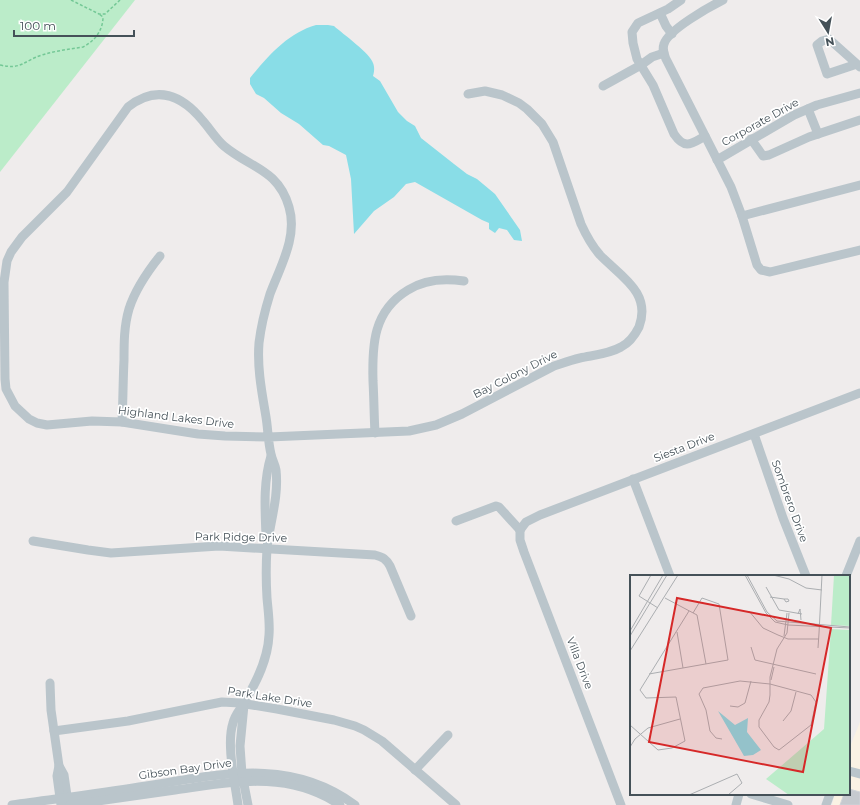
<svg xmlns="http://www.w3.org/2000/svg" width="860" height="805" font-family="Montserrat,sans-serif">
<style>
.commercial{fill:#faf2e4}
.green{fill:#bbecc9}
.water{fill:#89dde7}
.building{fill:#c6cacf;stroke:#d0d3d8}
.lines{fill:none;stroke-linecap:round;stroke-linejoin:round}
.path{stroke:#74c896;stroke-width:1.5;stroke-dasharray:3 2;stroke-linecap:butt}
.minor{stroke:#bac5cb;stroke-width:9}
.labels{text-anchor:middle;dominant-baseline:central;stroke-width:3.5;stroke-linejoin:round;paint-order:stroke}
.street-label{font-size:11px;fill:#455158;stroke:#fff}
.inset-road{fill:none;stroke:#abaeb1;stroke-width:1}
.view{fill:#d62828;fill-opacity:0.15;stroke:#d62828;stroke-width:2}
.inset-edge{fill:none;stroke:#455158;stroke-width:2}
</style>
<rect width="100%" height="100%" fill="#efecec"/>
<!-- commercial -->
<path class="commercial" d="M860,722V805H832L835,794H849V749Z"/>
<!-- green -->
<path class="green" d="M0,0H135L0,172Z"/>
<!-- water -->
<path class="water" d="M316,25H328L334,26C343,34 371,54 373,63C375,68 374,72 373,76L380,81L398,112L407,121L415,126L421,138L454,164L467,174L477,179L495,194L520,230L522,241L514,240L507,230L499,228L495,233L489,229V223L482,220L415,182L406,184L394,197L374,211L354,234L351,179L346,155L329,146L323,145L299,124L281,113L264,98L256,94L250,84V78C269,55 288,33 316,25Z"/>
<!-- building -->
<path class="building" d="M849,789L860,792V805H840L844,794H849Z"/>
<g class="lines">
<!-- path -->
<g class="path">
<path d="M71,0L99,14H105L120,0"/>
<path d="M0,65C22,70 23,61 42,55C55,51 69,49 83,47C95,41 103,30 103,17L99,14"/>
</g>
<!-- minor -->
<g class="minor">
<path d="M681,0L668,9L638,23L632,32L633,43L637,59L653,85L674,134C685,150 691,144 705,136"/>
<path d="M723,0C709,7 668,30 664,44C662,50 664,54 666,59L731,187L742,216L757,265L761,270L770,272L860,250"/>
<path d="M660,13L666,26L672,34"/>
<path d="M857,64L827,74L817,45L822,41L829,39L857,64L860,67"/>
<path d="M603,86L641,65L652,57L664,53"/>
<path d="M808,109L818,134"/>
<path d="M751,139L763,156L769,155L809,137L860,120"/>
<path d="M717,160L794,115L817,105L860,93"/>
<path d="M742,216L860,185"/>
<path d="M122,422C123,401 123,381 124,360C124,343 124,326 129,309C135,290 148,271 160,256"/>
<path d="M375,433C374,416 374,399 373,381C372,345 373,311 408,290C425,279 444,278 464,281"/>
<path d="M754,434L783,518L806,576"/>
<path d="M633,479L670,576"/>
<path d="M456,521L496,506L499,507L520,530"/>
<path d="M520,530L526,522L540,515L860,393"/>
<path d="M520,530V540L524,552L621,805"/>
<path d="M266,536C265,510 263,482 271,456"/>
<path d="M33,541L88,550L111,553L219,546L375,555C383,557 386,559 390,566L411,616"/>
<path d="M846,576L860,541"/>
<path d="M50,683L51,710L59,766L64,775L68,803"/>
<path d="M244,705L240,746L242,774L248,805"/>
<path d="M54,731L128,721L222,702L240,703L277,709L334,720L355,726L364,730L382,741L456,805"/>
<path d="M59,766L57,776L61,805"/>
<path d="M415,770L448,735"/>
<path d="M849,771L860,774"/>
<path d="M751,794L788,805"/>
<path d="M12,805C54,799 97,794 139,787C215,776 288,755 355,805"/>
<path d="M70,805C105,800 140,795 175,790C233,782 288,770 340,805"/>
<path d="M238,805C235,782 226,744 233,723C235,714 241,709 245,701C257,681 268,659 269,635C270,623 268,610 267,598C266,582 266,564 267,548C270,522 279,497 276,470C275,464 272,460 271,454C268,442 268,429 266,417C262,393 257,368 259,343C261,326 265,310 270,294C280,267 298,237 289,207C278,169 250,168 224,146C216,139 210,129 203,121C182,95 157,84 128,107L67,192L22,237L11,252L7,261L4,282L5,379L6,389L15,406L29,419L37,423L47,425L92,421L122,422L198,434L225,436L269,437L409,431L436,425L462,414L554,366C563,363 571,360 580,358C594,355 609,354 621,347C629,343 635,335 639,327C652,292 620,276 600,255C592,246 586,235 581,224L553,142L542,124L527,109L519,103L502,95L485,91L468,94"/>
<path d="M736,805L739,794"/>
<path d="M826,805L830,794"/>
</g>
</g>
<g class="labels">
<!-- street labels -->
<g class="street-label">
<text transform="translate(760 122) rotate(-29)">Corporate Drive</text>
<text transform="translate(515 374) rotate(-27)">Bay Colony Drive</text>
<text transform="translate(176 417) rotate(7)">Highland Lakes Drive</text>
<text transform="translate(684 447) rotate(-21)">Siesta Drive</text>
<text transform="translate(790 501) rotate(70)">Sombrero Drive</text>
<text transform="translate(241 537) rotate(1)">Park Ridge Drive</text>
<text transform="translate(580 663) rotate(69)">Villa Drive</text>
<text transform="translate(270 697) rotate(9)">Park Lake Drive</text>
<text transform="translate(185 769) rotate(-8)">Gibson Bay Drive</text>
</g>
</g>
<!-- overview -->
<g transform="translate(630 575)">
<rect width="220" height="220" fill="#efecec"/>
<path d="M204,0H220V51L201,50ZM201,54L220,55V220H159L136,204L194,154Z" fill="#bbecc9"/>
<path d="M88,136L105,150L118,143L117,157L131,175L123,180L114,181Z" fill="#89dde7"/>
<path class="inset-road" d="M21,0L9,21L28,33M115,0L136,38L145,47L158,50L220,53M117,0L137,37L147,46L220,52M143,0L159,4L176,13L192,15M136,12L149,35L172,39M140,22L154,24M35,23L67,40L76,89M154,24H158L159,26L156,27ZM119,36L133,53L148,60L158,64H189M168,39L170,34L171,45M0,56L33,0M47,57L53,93M189,58L192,0M0,61L37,0M154,61L157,38M121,72L125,85L186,99M188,73L189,58M0,76L48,0M19,99L98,85L89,29L72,23L63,38M141,105L144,92M100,131L108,132L115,128L121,106M153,146L161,136L166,117M0,150L28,175L42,173L55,166L46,122L16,123L10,115L59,36M92,164L86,163L80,156L76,135L69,119L73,113L110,106L140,109L181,120L186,127L181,150L149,175L144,172L129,152V145L139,127L140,120V102L147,74L157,58L159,38M0,172L5,164L18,153L50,144M59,220L107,199L112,208L98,220"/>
<path class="view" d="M47,23L201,53L173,197L19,167Z"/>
<rect width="220" height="220" class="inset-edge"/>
</g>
<!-- north arrow -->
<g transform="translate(828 32) rotate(169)" stroke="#ffffff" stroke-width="3" paint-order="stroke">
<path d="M0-3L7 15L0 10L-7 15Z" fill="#455158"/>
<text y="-6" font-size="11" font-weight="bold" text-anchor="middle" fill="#455158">N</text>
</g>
<!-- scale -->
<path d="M14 30v6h120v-6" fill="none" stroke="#455158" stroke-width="2"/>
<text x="20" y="30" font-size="12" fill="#455158" stroke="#ffffff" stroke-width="3" paint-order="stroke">100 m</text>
</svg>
